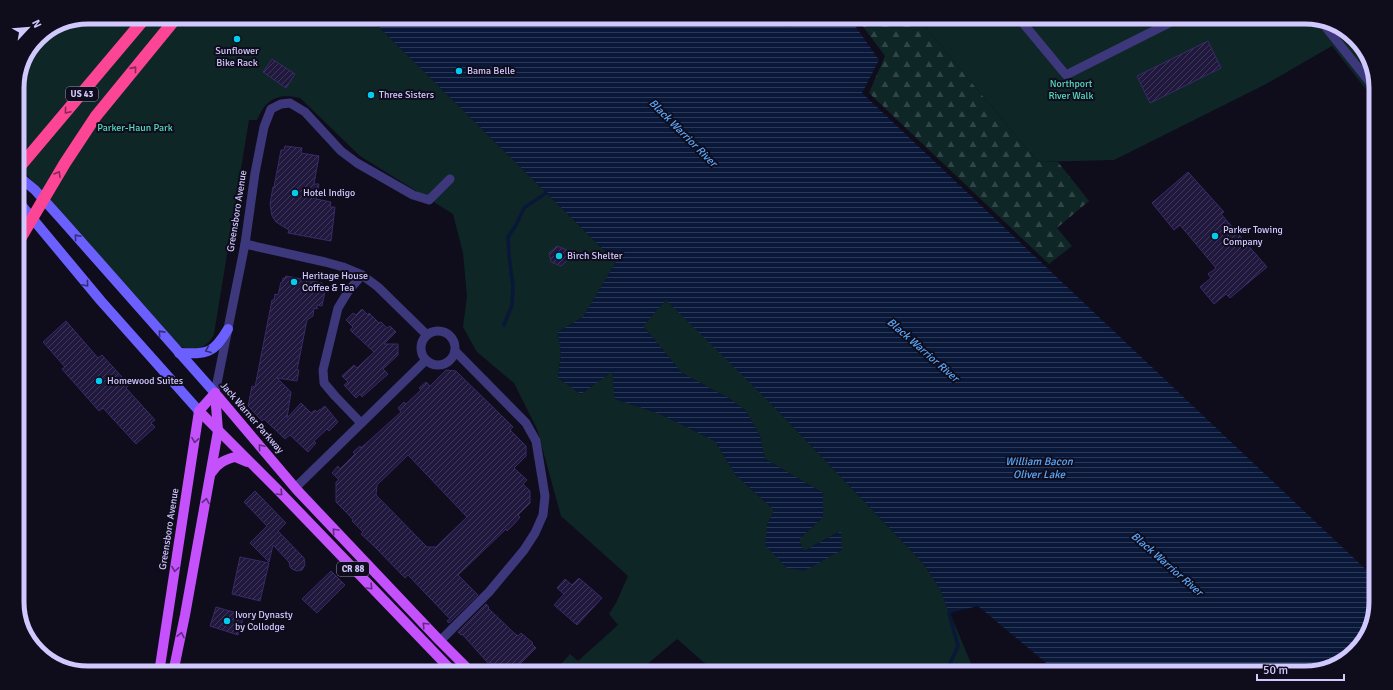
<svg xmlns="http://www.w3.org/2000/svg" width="1393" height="690" font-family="Signika,sans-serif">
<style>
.forest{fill:url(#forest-firs)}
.park{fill:#0f2626}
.water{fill:url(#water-rules)}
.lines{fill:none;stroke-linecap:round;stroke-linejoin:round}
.stream{stroke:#091838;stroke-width:3.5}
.building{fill:url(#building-hatch);stroke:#3a2a69;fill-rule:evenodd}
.street{stroke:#3d377b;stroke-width:9}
.secondary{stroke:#6b60fd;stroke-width:10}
.primary{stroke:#c451fc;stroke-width:10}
.highway{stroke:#fc4594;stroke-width:12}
.highway-bridge{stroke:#fc4594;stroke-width:12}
.oneway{stroke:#862858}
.oneway2{stroke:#342e76}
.oneway3{stroke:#602b81}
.poi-dot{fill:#04ccee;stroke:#0f0c1c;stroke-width:1.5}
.labels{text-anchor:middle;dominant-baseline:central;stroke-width:4;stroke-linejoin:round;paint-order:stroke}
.shield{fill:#0f0c1c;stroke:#9790ba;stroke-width:1}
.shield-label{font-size:9px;font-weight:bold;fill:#d1c8fe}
.poi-label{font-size:10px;fill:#d1c8fe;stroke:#0f0c1c;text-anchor:start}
.park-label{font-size:10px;fill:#56dcc0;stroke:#0f0c1c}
.street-label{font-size:10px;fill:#d1c8fe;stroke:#0f0c1c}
.water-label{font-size:11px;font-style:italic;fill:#58a9fc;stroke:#0f0c1c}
.rim{fill:none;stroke:#d1c8fe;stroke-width:5}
</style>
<defs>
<pattern id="forest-firs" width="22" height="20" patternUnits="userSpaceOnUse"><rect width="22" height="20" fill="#0f2626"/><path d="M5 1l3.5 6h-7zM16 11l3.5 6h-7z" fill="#314447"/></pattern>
<pattern id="water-rules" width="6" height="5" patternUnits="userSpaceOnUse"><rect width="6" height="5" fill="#091838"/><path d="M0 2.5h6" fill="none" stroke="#2c3856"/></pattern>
<pattern id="building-hatch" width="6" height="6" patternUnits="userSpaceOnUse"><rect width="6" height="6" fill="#21183d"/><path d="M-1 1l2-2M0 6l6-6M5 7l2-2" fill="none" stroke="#40385a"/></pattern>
</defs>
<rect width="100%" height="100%" fill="#0f0c1c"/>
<!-- forest -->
<path class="forest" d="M856,17H917L1038,162H1058L1089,201L1057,228L1072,246L1049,264L869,93L885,56Z"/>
<!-- park -->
<g class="park">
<path d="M88,17H369L616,262L583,317L558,332L561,353L558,378L581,394L612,371L615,399L660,414L715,441L736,475L774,510L767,525L787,568L840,531L804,551L799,539L823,517V493L765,459L760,436L746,411L730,399L682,373L643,326L666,299L777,410L923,563L940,589L975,673H716L677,639L637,673H553L570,654L578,661L618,625L609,614L616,603L628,576L561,516L537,429L514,383L477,352L463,327L467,296L463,253L453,214L360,156L300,98C277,93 266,99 257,120H249L214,334C208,348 194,352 180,346L17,164V84L38,38L61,22Z"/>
<path d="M917,17H1305L1314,19L1322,30H1343L1369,64L1376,84V102L1332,46L1266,84L1114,160L1038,162Z"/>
</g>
<!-- water -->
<path class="water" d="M369,17H776L786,27L829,17H849L879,60L862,93L1376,579V602L1369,633L1344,661L1305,673H1058L978,606L949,613L940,589L923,563L777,410L666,300L643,326L682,373L730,399L746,411L760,436L765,459L823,493V517L799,539L804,551L841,531L842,550L804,571L787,568L765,545L767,525L774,510L736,475L715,441L660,414L615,399L612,372L581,394L558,378L561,353L558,332L583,317L616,262Z"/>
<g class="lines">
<!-- stream -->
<g class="stream">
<path d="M504,325L512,305L513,287L509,255L508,237L516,225L524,208L546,193"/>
<path d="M951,610L949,613L958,646L950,664L951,673"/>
</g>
</g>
<!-- building -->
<g class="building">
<path d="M1208,41L1221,68L1150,103L1137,76Z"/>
<path d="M272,59L295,74L286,88L263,72Z"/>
<path d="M285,146L302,148L301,153L319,156L314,184H319L316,199L331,202L330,207H335L331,241L288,233L289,230L276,222L272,216L270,204L273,187H274L281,150H284Z"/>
<path d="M1188,172L1224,212L1221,214L1267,267L1230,298L1226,294L1214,304L1200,287L1211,278L1208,274L1216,268L1180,225L1174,230L1152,203Z"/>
<path d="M557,246L567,250L569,259L561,266L551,262L549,253Z"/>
<path d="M286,276L322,283L321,290L325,291L322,306L317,305V309L314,308L313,316L307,320L297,370H299L297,381L277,378L291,392L287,418L301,403L311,413L315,410L317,412L320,409V410L325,406L338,422L329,431L327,429L314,441L316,443L308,452L290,435L285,439L264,419L262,421L248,406L252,386L255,387L272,300H274L275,294L278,295L281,282L282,283L283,278H285Z"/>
<path d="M362,309L368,315L369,313L379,323L381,322L387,328L390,326L396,332L384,344H398V355L383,369L388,374L362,397L360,394L356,398L344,385L348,382L342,376L354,365L357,368L374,352L350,330L353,327L346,320L353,313L356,315Z"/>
<path d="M66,321L98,358L102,355L122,377L129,385L126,388L155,420L151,423L155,427L136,444L103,408L99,411L62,369L65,367L43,342Z"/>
<path d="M446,370L456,371L513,427L510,430L526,446V456L514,468L527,480L523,484L530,491V503L518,515L520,517L514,524L507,531L506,529L458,575L478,595L449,623L447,621L450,619L408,575L405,578L375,547L361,534L363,532L352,521L353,520L349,515L336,502V482L339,480L332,473L338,466L340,469L355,454L353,452L360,446L361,448L401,412L398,408L404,402L406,404L421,390L419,388L426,382L430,386ZM408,455L467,517L436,547H427L376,495L377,485Z"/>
<path d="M255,491L286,523L278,531L304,558L305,565L302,570L297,571L292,569L290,567L289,562L273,545L269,562L250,543L267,526L244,502Z"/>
<path d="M240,557L269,563L260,601L232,594Z"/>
<path d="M331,571L345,585L317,613L302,599Z"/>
<path d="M579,578L602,598L577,625L554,605L564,594L557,588L565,579L572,585Z"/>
<path d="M486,604L489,607L488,608L513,632L518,636L521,633L533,643L532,644L536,648L511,673H501L490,662L488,663L462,634L461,635L458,632Z"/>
<path d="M216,607L244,615L238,635L210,626Z"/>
</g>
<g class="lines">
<!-- street -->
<g class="street">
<path d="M1018,17L1066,75L1181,17"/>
<path d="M1320,20L1376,90"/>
<path d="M245,244L325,262L343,267L362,275L378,287L427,335"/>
<circle cx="438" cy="348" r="17"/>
<path d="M215,393L245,244L255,173L264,127L271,109L281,104L290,103L305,112L341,151L357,163L413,195L429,200L450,179"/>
<path d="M361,423L335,396L324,383L323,370L338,308L349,290L362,275"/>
<path d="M295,488L426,360"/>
<path d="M440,641L489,592L524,550L535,533L543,515L545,496L536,441L526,423L455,351"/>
</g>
<!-- secondary -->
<g class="secondary">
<path d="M17,175L35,190L62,220L215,393"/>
<path d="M17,200L101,301L199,411"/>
<path d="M179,353C208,354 213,354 228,329"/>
</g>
<!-- primary -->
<g class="primary">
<path d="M215,393L297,490L440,641L472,673"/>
<path d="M199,411L276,488L454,673"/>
<path d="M212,472C218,463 224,460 235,457L247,462"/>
<path d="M159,673L199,411L215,393"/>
<path d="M173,673L185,615L218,431L215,393"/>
</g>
<!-- highway -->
<path class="highway" d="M17,170L146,17"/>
<!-- highway-bridge -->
<path class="highway-bridge" d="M17,244L65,163L96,116L177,17"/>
</g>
<!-- one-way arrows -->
<defs><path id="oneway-chevron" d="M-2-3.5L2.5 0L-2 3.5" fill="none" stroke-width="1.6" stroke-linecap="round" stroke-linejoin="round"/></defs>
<g class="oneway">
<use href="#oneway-chevron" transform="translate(134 69) rotate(-51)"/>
<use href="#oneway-chevron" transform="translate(67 111) rotate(130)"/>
<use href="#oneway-chevron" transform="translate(58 174) rotate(-60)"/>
</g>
<g class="oneway2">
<use href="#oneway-chevron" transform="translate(77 237) rotate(-131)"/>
<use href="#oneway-chevron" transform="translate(86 284) rotate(50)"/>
<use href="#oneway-chevron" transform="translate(161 333) rotate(-132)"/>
<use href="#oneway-chevron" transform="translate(208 350) rotate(157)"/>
</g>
<g class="oneway3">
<use href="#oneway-chevron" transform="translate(195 440) rotate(99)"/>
<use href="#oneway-chevron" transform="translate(261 447) rotate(-130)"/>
<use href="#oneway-chevron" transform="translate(280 493) rotate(46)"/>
<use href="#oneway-chevron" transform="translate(206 501) rotate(-79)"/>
<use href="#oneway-chevron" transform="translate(335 531) rotate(-133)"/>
<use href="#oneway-chevron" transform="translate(175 569) rotate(99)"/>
<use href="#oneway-chevron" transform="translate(370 587) rotate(46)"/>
<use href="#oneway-chevron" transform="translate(425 625) rotate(-134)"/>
<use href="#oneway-chevron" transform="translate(181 635) rotate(-78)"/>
</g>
<!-- markers -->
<g class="poi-dot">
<circle cx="237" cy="39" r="4"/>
<circle cx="459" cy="71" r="4"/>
<circle cx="371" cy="95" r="4"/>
<circle cx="295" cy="193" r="4"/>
<circle cx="1215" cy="236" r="4"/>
<circle cx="559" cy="256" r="4"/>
<circle cx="294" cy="282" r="4"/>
<circle cx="99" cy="381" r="4"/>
<circle cx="227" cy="621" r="4"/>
</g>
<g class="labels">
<!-- shield labels -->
<g class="shield">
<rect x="66" y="87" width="32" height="14" rx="3"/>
<rect x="337" y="562" width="32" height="14" rx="3"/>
</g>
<g class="shield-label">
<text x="82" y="94">US 43</text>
<text x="353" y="569">CR 88</text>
</g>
<!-- poi labels -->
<g class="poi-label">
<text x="237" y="51" text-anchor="middle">Sunflower<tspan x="237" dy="12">Bike Rack</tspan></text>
<text x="467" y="71">Bama Belle</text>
<text x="379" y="95">Three Sisters</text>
<text x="303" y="193">Hotel Indigo</text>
<text x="1223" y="230">Parker Towing<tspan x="1223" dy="12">Company</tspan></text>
<text x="567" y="256">Birch Shelter</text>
<text x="302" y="276">Heritage House<tspan x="302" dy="12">Coffee &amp; Tea</tspan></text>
<text x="107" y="381">Homewood Suites</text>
<text x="235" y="615">Ivory Dynasty<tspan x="235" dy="12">by Collodge</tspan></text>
</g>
<!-- park labels -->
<g class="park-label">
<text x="1071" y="84">Northport<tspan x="1071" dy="12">River Walk</tspan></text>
<text x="135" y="128">Parker-Haun Park</text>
</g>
<!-- street labels -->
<g class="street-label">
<text transform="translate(237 211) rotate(-81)">Greensboro Avenue</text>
<text transform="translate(252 418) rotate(49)">Jack Warner Parkway</text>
<text transform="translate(169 529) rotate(-81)">Greensboro Avenue</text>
</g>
<!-- water labels -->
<g class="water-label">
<text transform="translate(683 133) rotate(45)">Black Warrior River</text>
<text transform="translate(923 350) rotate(41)">Black Warrior River</text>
<text x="1039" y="461">William Bacon<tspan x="1039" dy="13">Oliver Lake</tspan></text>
<text transform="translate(1167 564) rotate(41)">Black Warrior River</text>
</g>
</g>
<!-- crop -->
<path d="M0 0H1393V690H0ZM88 24H1305A64 64 0 0 1 1369 88V602A64 64 0 0 1 1305 666H88A64 64 0 0 1 24 602V88A64 64 0 0 1 88 24Z" fill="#0f0c1c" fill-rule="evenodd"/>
<path class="rim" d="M88 24H1305A64 64 0 0 1 1369 88V602A64 64 0 0 1 1305 666H88A64 64 0 0 1 24 602V88A64 64 0 0 1 88 24Z"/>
<!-- north arrow -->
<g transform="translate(28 28) rotate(64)" stroke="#0f0c1c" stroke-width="3" paint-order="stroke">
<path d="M0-3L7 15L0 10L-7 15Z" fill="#d1c8fe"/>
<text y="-6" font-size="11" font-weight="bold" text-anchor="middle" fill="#d1c8fe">N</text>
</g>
<!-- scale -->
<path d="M1257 674v6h87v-6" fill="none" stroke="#d1c8fe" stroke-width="2"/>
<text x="1263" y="674" font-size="12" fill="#d1c8fe" stroke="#0f0c1c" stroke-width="3" paint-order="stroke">50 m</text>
</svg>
